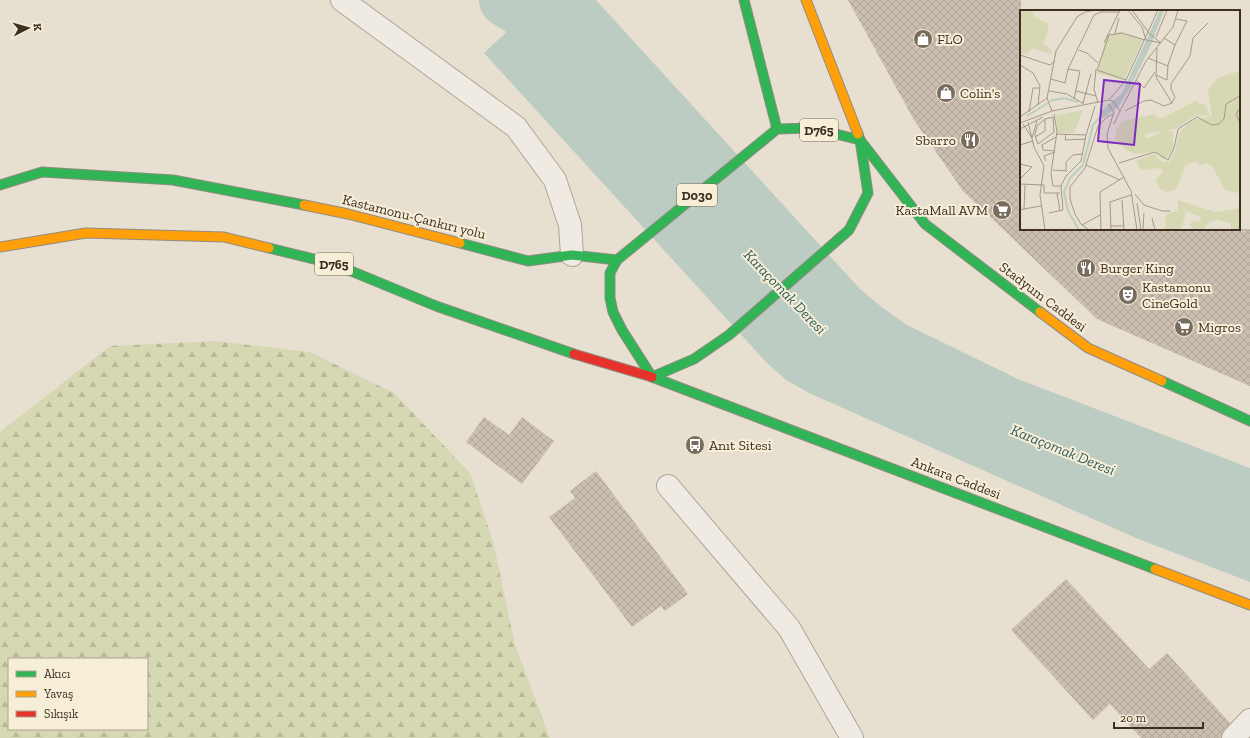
<svg xmlns="http://www.w3.org/2000/svg" width="1250" height="738" font-family="'Zilla Slab',serif">
<style>
.forest{fill:url(#forest-firs);fill-rule:evenodd}
.water{fill:#bcccc2}
.lines{fill:none;stroke-linecap:round;stroke-linejoin:round}
.stream{stroke:#bcccc2;stroke-width:9}
.river{stroke:#bcccc2;stroke-width:54}
.building{fill:url(#building-cross-hatch)}
.street-casing{stroke:#ada599;stroke-width:24}
.fast-casing{stroke:#928b80;stroke-width:11}
.slow-casing{stroke:#928b80;stroke-width:11}
.jam-casing{stroke:#928b80;stroke-width:11}
.street{stroke:#efebe3;stroke-width:22}
.fast{stroke:#30b455;stroke-width:9}
.slow{stroke:#ff9f0a;stroke-width:9}
.jam{stroke:#e5322d;stroke-width:9}
.labels{text-anchor:middle;dominant-baseline:central;stroke-width:4;stroke-linejoin:round;paint-order:stroke}
.shield{fill:#f7eed8;stroke:#756857;stroke-width:1}
.shield-label{font-size:13px;font-weight:bold;fill:#3d2e20}
.poi-label{font-size:14px;fill:#3d2e20;stroke:#f7eed8;text-anchor:start}
.street-label{font-size:14px;fill:#3d2e20;stroke:#f7eed8}
.water-label{font-size:15px;font-style:italic;fill:#2f5d5a;stroke:#f7eed8}
.inset-river{fill:none;stroke:#bcccc2;stroke-width:2}
.inset-road{fill:none;stroke:#a3998a;stroke-width:1}
.view{fill:#7b2cbf;fill-opacity:0.15;stroke:#7b2cbf;stroke-width:2}
.inset-edge{fill:none;stroke:#3d2e20;stroke-width:2}
</style>
<defs>
<pattern id="forest-firs" width="22" height="20" patternUnits="userSpaceOnUse"><rect width="22" height="20" fill="#d6d7b3"/><path d="M5 1l3.5 6h-7zM16 11l3.5 6h-7z" fill="#b9b99a"/></pattern>
<pattern id="building-cross-hatch" width="8" height="8" patternUnits="userSpaceOnUse"><rect width="8" height="8" fill="#cbbfb2"/><path d="M0 0l8 8M0 8l8-8" fill="none" stroke="#afa499"/></pattern>
</defs>
<rect width="100%" height="100%" fill="#e7e0d1"/>
<!-- forest -->
<path class="forest" d="M215,341L310,352L394,393L470,473L493,541L515,645L550,738H0V432L110,346ZM9,659H147V729H9Z"/>
<!-- water -->
<path class="water" d="M541,0H596L860,289L883,308L907,325L1018,379L1250,468V582L1136,538L809,393L786,380L766,362L484,53Z"/>
<g class="lines">
<!-- stream -->
<path class="stream" d="M527,13L532,0"/>
<!-- river -->
<path class="river" d="M506,0L527,13L578,68"/>
</g>
<!-- building -->
<g class="building">
<path d="M848,0H1021V229H1250V386L1097,319L963,191L914,120Z"/>
<path d="M484,417L509,435L522,417L554,441L522,484L466,442Z"/>
<path d="M596,471L688,594L665,611L661,606L632,627L549,517L575,498L570,491Z"/>
<path d="M1066,579L1149,669L1167,653L1230,723L1224,730L1221,738H1141L1110,704L1093,720L1011,630Z"/>
</g>
<g class="lines">
<!-- street casing -->
<g class="street-casing">
<g id="street">
<path d="M342,0L516,127L555,180L570,225L572,255"/>
<path d="M668,486L789,628L852,738"/>
<path d="M1233,738L1250,720"/>
</g>
</g>
<!-- fast casing -->
<g class="fast-casing">
<g id="fast">
<path d="M744,0L777,129"/>
<path d="M777,129L812,128L860,140"/>
<path d="M860,140L925,224L1040,312"/>
<path d="M0,185L42,172L173,180L304,205"/>
<path d="M460,243L528,261L572,255L617,260"/>
<path d="M269,248L334,264L436,306L574,354"/>
<path d="M652,377L1155,569"/>
<path d="M652,377L694,359L729,335L849,230L868,193L860,140L858,134"/>
<path d="M652,377L622,330L613,312L610,298V273L617,260L777,129"/>
<path d="M1162,381L1250,421"/>
</g>
</g>
<!-- slow casing -->
<g class="slow-casing">
<g id="slow">
<path d="M806,0L858,134"/>
<path d="M304,205L348,214L460,243"/>
<path d="M0,247L86,233L224,237L269,248"/>
<path d="M1040,312L1088,348L1162,381"/>
<path d="M1155,569L1250,605"/>
</g>
</g>
<!-- jam casing -->
<g class="jam-casing">
<path id="jam" d="M574,354L652,377"/>
</g>
<!-- street -->
<use href="#street" class="street"/>
<!-- fast -->
<use href="#fast" class="fast"/>
<!-- slow -->
<use href="#slow" class="slow"/>
<!-- jam -->
<use href="#jam" class="jam"/>
</g>
<!-- icons -->
<defs>
<g id="shop-disc" transform="scale(1)"><circle r="9.5" fill="#786c5e" stroke="#f7eed8"/><path d="M-5-2.5h2.3a2.7 3.5 0 0 1 5.4 0H5L5.5 6h-11ZM-1.5-2.5h3a1.5 2.3 0 0 0-3 0Z" fill="#fff"/></g>
<g id="restaurant-disc" transform="scale(1)"><circle r="9.5" fill="#786c5e" stroke="#f7eed8"/><path d="M-5-6h1v4h1v-4h1v4h1v-4h1v5L-1.5 .5V6h-2V.5L-5-1ZM5-6V6H3V1.5H1.5Q1.5-4 5-6Z" fill="#fff"/></g>
<g id="supermarket-disc" transform="scale(1)"><circle r="9.5" fill="#786c5e" stroke="#f7eed8"/><path d="M-6-5.5h2.5l.6 2H6L4.5 2H-2.5L-4.4-4H-6ZM-1.5 3.2a1.3 1.3 0 1 0 .1 0ZM3 3.2a1.3 1.3 0 1 0 .1 0Z" fill="#fff"/></g>
<g id="theatre-disc" transform="scale(1)"><circle r="9.5" fill="#786c5e" stroke="#f7eed8"/><path d="M-5-5.5Q0-4 5-5.5V0Q5 5 0 6Q-5 5-5 0ZM-3.3-2.5H-1v1.5H-3.3ZM1-2.5H3.3v1.5H1ZM-2.8 1Q0 5.5 2.8 1Z" fill="#fff"/></g>
<g id="bus-disc" transform="scale(1)"><circle r="9.5" fill="#786c5e" stroke="#f7eed8"/><path d="M-5-6H5V4H4V6H2V4H-2V6H-4V4H-5ZM-3.5-4V0h7V-4ZM-3.5 1.2v1.5H-2V1.2ZM2 1.2v1.5H3.5V1.2Z" fill="#fff"/></g>
</defs>
<g fill-rule="evenodd">
<use href="#shop-disc" x="923" y="39"/>
<use href="#shop-disc" x="946" y="93"/>
<use href="#restaurant-disc" x="970" y="140"/>
<use href="#supermarket-disc" x="1002" y="210"/>
<use href="#restaurant-disc" x="1086" y="268"/>
<use href="#theatre-disc" x="1128" y="295"/>
<use href="#supermarket-disc" x="1184" y="327"/>
<use href="#bus-disc" x="695" y="445"/>
</g>
<g class="labels">
<!-- shield labels -->
<g class="shield">
<rect x="800" y="119" width="38" height="22" rx="3"/>
<rect x="677" y="184" width="40" height="22" rx="3"/>
<rect x="315" y="253" width="38" height="22" rx="3"/>
</g>
<g class="shield-label">
<text x="819" y="130">D765</text>
<text x="697" y="195">D030</text>
<text x="334" y="264">D765</text>
</g>
<!-- poi labels -->
<g class="poi-label">
<text x="937" y="39">FLO</text>
<text x="960" y="93">Colin's</text>
<text x="956" y="140" text-anchor="end">Sbarro</text>
<text x="988" y="210" text-anchor="end">KastaMall AVM</text>
<text x="1100" y="268">Burger King</text>
<text x="1142" y="287">Kastamonu<tspan x="1142" dy="16">CineGold</tspan></text>
<text x="1198" y="327">Migros</text>
<text x="709" y="445">Anıt Sitesi</text>
</g>
<!-- street labels -->
<g class="street-label">
<text transform="translate(414 217) rotate(14)">Kastamonu-Çankırı yolu</text>
<text transform="translate(1043 297) rotate(37)">Stadyum Caddesi</text>
<text transform="translate(956 478) rotate(21)">Ankara Caddesi</text>
</g>
<!-- water labels -->
<g class="water-label">
<text transform="translate(785 292) rotate(46)">Karaçomak Deresi</text>
<text transform="translate(1063 450) rotate(22)">Karaçomak Deresi</text>
</g>
</g>
<!-- overview -->
<g transform="translate(1020 10)">
<rect width="220" height="220" fill="#e7e0d1"/>
<path d="M100,22L123,30L104,70L77,63L87,24Z" fill="#d6d7b3"/>
<path d="M0,0H12L15,7L28,14V22L23,33L32,41L31,44L13,38L7,44H0ZM220,61V181L216,183L205,180L192,156L186,153L180,156L176,151L165,156L156,180L147,182L140,179L136,170L143,162L141,158L121,160L116,151L134,144L142,152H149L155,142L159,122L173,110L192,106L188,79L199,67ZM177,90L179,94H184L190,105L175,106L155,119L124,124L126,129L146,120L153,122V139L145,150L134,142L114,144L103,138L95,128L97,118L103,111L134,104L139,108L145,107ZM158,190L195,202L220,198V220H211V213L197,210L189,212L183,220L174,219L170,215L172,211L180,212L181,207L166,201L161,220H145L146,204L158,201Z" fill="#d6d7b3"/>
<path d="M63,100L54,123H37L36,105Z" fill="#d6d7b3"/>
<path d="M140,0H144L131,35L110,78L99,96L83,108L79,103L102,83Z" fill="#bcccc2"/>
<path class="inset-river" d="M30,91L44,88L58,92M7,106L28,93M59,220L48,201L44,182L50,168L63,155L73,115L83,104"/>
<path class="inset-road" d="M108,0L122,17L126,30L141,33L129,23L112,0M95,23L99,8M136,27L147,0M144,28L155,35L167,11L156,9M84,33L100,0M59,40L67,43L78,53M0,45L30,55L35,51M128,48L148,56M0,55L13,63L20,76L18,95M76,59L74,79L78,93M136,65L147,70L148,55L155,35M31,69L45,73L48,59M106,70L77,60L89,25L102,23L125,30M116,70L124,78L135,62M29,81L47,84L64,94M56,81L76,86M54,89L60,61L48,59L74,5L81,2H99M89,90L106,70L138,0M63,93L71,64M152,93L155,87L151,79V74L170,46L173,28L188,13M88,94L94,102L87,124L88,138L111,181L117,220M220,98L216,104L220,113M32,101L27,88L36,41L57,7L65,2L77,0M100,101L126,51L153,17L158,0M105,101L124,91L131,90L144,96L152,93L136,67L137,38M9,102L13,78H20M34,104L37,122L31,163L33,176H41M0,107L27,88M33,107L34,122L18,134L15,125L17,116L25,109ZM8,112L14,137L24,156L20,185L25,220M0,113L32,101L89,90L93,91L100,101M3,114L12,128M94,114L100,101M0,119L23,107M36,124L66,125L75,96M46,124L45,130L66,129M15,127L25,121V109M12,128L17,111M0,135L13,131M35,141L23,140L22,135L36,127M26,151L24,146L35,142M99,153L135,142L148,150L154,138L158,119L177,107L192,115L199,114L204,109L206,94L220,86M0,154L12,157L0,169M66,155L100,170M33,160L47,161M46,161V152L53,145L63,144M0,174L24,175V183H40M37,183L40,201M115,184L124,195L142,201H150M102,190L104,220M117,193L121,220M4,199L21,196M0,200L4,199L5,175M29,203L43,200L41,176L46,166L61,151L66,125M132,208L135,220M62,215L80,205M91,216H104M123,219L124,203M69,220L61,214L55,204L50,189V177L65,158L78,116L87,107L93,104M81,220L80,182L104,167M91,220L90,192L111,185"/>
<path class="view" d="M84,70L120,74L114,135L78,131Z"/>
<rect width="220" height="220" class="inset-edge"/>
</g>
<!-- legend -->
<rect x="8" y="658" width="140" height="72" fill="#f7eed8" stroke="#ada18e"/>
<rect x="16" y="671" width="20" height="6" fill="#30b455" stroke="#ada18e"/>
<text x="44" y="678" font-size="12" fill="#3d2e20">Akıcı</text>
<rect x="16" y="691" width="20" height="6" fill="#ff9f0a" stroke="#ada18e"/>
<text x="44" y="698" font-size="12" fill="#3d2e20">Yavaş</text>
<rect x="16" y="711" width="20" height="6" fill="#e5322d" stroke="#ada18e"/>
<text x="44" y="718" font-size="12" fill="#3d2e20">Sıkışık</text>
<!-- north arrow -->
<g transform="translate(28 28) rotate(84)" stroke="#f7eed8" stroke-width="3" paint-order="stroke">
<path d="M0-3L7 15L0 10L-7 15Z" fill="#3d2e20"/>
<text y="-6" font-size="11" font-weight="bold" text-anchor="middle" fill="#3d2e20">K</text>
</g>
<!-- scale -->
<path d="M1114 722v6h89v-6" fill="none" stroke="#3d2e20" stroke-width="2"/>
<text x="1120" y="722" font-size="12" fill="#3d2e20" stroke="#f7eed8" stroke-width="3" paint-order="stroke">20 m</text>
</svg>
